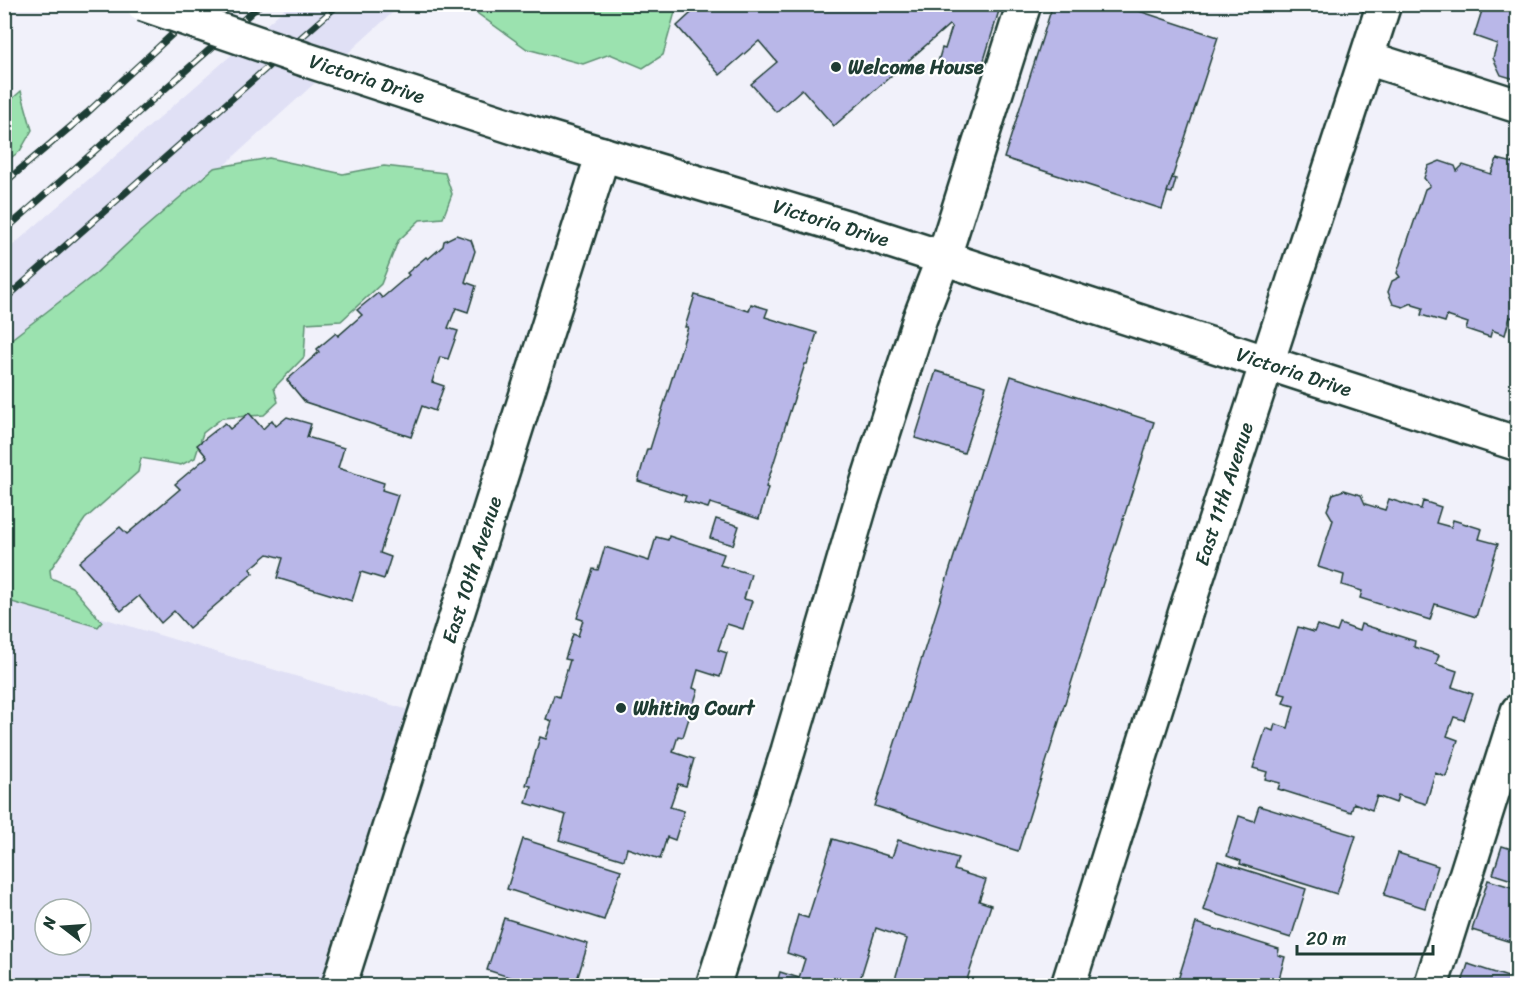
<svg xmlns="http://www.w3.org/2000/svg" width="1522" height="990" font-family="Sriracha,sans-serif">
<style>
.built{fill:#e0e0f5;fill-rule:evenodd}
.green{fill:#9be2af;stroke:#5d9072;stroke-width:1.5}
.building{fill:#b9b7e8;stroke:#1f3d34;stroke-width:1.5}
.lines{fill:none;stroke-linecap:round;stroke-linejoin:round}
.minor-casing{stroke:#1f3d34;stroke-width:38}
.minor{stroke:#fff;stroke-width:33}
.rail-casing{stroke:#1f3d34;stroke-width:7}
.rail{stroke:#fff;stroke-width:4.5;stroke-dasharray:14;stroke-linecap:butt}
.minor-bridge-casing{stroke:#1f3d34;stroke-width:38;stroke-linecap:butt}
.minor-bridge{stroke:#fff;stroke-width:33}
.poi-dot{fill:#1f3d34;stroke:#fff;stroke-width:2}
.labels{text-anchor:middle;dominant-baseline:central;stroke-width:4.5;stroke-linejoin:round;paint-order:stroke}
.poi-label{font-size:20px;font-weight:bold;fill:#1f3d34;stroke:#fff;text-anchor:start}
.street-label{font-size:20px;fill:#1f3d34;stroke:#fff}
</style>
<rect width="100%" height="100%" fill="#f1f1fa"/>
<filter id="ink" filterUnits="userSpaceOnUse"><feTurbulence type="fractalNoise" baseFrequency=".0167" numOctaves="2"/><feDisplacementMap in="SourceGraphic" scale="12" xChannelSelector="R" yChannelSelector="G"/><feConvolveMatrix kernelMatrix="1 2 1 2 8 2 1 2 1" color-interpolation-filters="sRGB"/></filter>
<g filter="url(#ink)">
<!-- built -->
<g class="built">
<path d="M289,5H401L5,364L4,253Z"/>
<path d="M13,591L412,711L323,985H5L4,598ZM45,909H81V945H45Z"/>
</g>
<!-- green -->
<g class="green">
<path d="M459,5H677L663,55L643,68L610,54L583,64L527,49L471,9Z"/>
<path d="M21,91L32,130L20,151L5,162V105Z"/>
<path d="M269,158L343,174L384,166L445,173L452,194L443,218L420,220L398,241L381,284L341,321L306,323L304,357L274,388L278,402L264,415L222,418L203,433L195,458L181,465L141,458L138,472L85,519L50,570L51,578L72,587L102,622L98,627L5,600V344L94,275L141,231L214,168Z"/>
</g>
<!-- building -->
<g class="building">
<path d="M701,4H1001L981,70L964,64L963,70L938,62L942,48L945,49L952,27L949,25L834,126L802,89L776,112L751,84L777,62L759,41L720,75L677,26Z"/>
<path d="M1053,4H1118L1218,37L1162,209L1004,158Z"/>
<path d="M1484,4H1518V80L1501,75L1493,58L1497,44L1474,36Z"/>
<path d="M1497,159L1518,164V319L1510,317L1505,335L1492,330L1490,337L1466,329L1468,323L1447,316L1445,322L1421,315L1423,308L1413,305L1412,303L1403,307L1393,304L1388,292L1392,281L1400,277L1397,273L1425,189L1430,186L1424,178L1428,166L1440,161L1455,166L1457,171L1463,165L1491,174Z"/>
<path d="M1172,178L1176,179L1172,193L1167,192Z"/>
<path d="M456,235L471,240L475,251L465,282L476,286L468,312L456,308L448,328L458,331L448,359L440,357L432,382L444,386L435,411L422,406L411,437L305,402L287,380L319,352L317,349L336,333L338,336L362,315L357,310L378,293L382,298L409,275L407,273L426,257L428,259L443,246L444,241Z"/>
<path d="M695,295L749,311L751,304L768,309L765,317L817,333L807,364H805L766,487L768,488L759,519L710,503L708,508L684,501L686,496L638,481L647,449H650L688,327H685Z"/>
<path d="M936,371L986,386L964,453L915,438Z"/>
<path d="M1011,376L1154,422L1018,851L875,806Z"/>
<path d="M249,413L263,429L272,420L276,426L287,417L311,424L307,437L344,448L338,468L384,483L382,490L398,495L380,553L391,557L384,579L361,572L352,601L277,578L283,558L268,554L250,569L253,573L189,628L174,611L161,623L139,596L121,611L79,562L120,527L127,534L180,489L175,484L207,457L197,445L225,423L230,429Z"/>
<path d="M1344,490L1361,495L1365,504L1385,510L1389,499L1421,509L1423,501L1441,507L1436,523L1451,527L1453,520L1482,529L1479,539L1498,544L1476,617L1435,604L1430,620L1360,598L1362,591L1342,585L1344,575L1318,567L1333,520L1327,510L1333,494Z"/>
<path d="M716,519L739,526L733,545L710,538Z"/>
<path d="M669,536L724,554L720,565L751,574L744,599L752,601L743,629L727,624L718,650L727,653L720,677L698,670L693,688L698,690L683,737L678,736L673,752L694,759L686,786L678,784L670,807L684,811L675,840L667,837L660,859L627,848L624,860L559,840L566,815L526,803L531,786L526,785L540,737L546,739L552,721L546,719L554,695L559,697L570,660L565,659L573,634L578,636L583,620L577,618L593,569L598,570L605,547L649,561L656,537L668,540Z"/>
<path d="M1340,624L1359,631L1361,624L1415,641L1414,647L1439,655L1436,664L1457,671L1452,687L1473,694L1464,720L1454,717L1447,736L1458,740L1446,777L1435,773L1426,804L1398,795L1396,803L1377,796L1372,810L1354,803L1351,812L1278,789L1280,783L1265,779L1267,772L1253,768L1266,728L1273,731L1275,724L1288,728L1294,706L1283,703L1286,695L1278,693L1298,627L1314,632L1317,625L1337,632Z"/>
<path d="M1259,806L1356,836L1337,894L1240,864L1241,861L1227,856L1239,816L1254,821Z"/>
<path d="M523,839L621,870L604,920L507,889Z"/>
<path d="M833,839L892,857L898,840L958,858L954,870L986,880L979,901L991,905L965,986H893L907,939L876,928L858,986H776L780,972L799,978L805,959L787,953L798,915L808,918Z"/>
<path d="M1502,846L1518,851V882L1493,874Z"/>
<path d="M1398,853L1438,866L1425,908L1384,895Z"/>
<path d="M1218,861L1306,889L1291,938L1203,910Z"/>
<path d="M1488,880L1518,889L1517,944L1472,930Z"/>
<path d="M504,918L588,944L575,986H538L487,970Z"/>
<path d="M1196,923L1279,949L1278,955L1285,957L1277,986H1196L1178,980Z"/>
<path d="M1468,964L1511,978L1509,986H1461Z"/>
</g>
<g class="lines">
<!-- minor casing -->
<g class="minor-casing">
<g id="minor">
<path d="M1367,58L1518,106"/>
<path d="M307,60L532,133L869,234L1518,444"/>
<path d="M339,986L603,154"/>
<path d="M713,986L788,751L860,506L920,318L943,259L1024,4"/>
<path d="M1068,986L1186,611L1384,4"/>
<path d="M1431,986L1518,711"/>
</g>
</g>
<!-- minor -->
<use href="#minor" class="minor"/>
<!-- rail casing -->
<g class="rail-casing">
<g id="rail">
<path d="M4,183L87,113L205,4"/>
<path d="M4,231L261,4"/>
<path d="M4,300L339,4"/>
</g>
</g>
<!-- rail -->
<use href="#rail" class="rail"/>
<!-- minor-bridge casing -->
<g class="minor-bridge-casing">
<path id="minor-bridge" d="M143,4L307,60"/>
</g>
<!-- minor-bridge -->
<use href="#minor-bridge" class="minor-bridge"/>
</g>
</g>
<!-- markers -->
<g class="poi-dot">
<circle cx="836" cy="67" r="6"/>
<circle cx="621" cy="708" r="6"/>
</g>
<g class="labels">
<!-- poi labels -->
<g class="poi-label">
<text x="848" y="67">Welcome House</text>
<text x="633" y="708">Whiting Court</text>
</g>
<!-- street labels -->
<g class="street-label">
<text transform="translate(367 79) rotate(18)">Victoria Drive</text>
<text transform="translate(831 223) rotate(17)">Victoria Drive</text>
<text transform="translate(1294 372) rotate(18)">Victoria Drive</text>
<text transform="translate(1224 494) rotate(-72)">East 11th Avenue</text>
<text transform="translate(472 570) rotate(-72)">East 10th Avenue</text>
</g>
</g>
<!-- margin -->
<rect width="1522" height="990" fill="none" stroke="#fff" stroke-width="24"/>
<rect x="12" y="12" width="1498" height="966" fill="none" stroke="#1f3d34" stroke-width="2" filter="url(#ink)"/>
<!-- north arrow -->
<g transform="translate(63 927) rotate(287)"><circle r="28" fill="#ffffff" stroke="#a5b1ae" stroke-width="1.5"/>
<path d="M0-4.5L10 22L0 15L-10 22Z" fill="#1f3d34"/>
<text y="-9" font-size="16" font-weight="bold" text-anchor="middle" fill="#1f3d34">N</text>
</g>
<!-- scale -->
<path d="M1297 945v9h136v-9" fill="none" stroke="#1f3d34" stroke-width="3"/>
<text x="1306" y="945" font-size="18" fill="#1f3d34" stroke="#ffffff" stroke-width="4.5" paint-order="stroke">20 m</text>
</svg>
